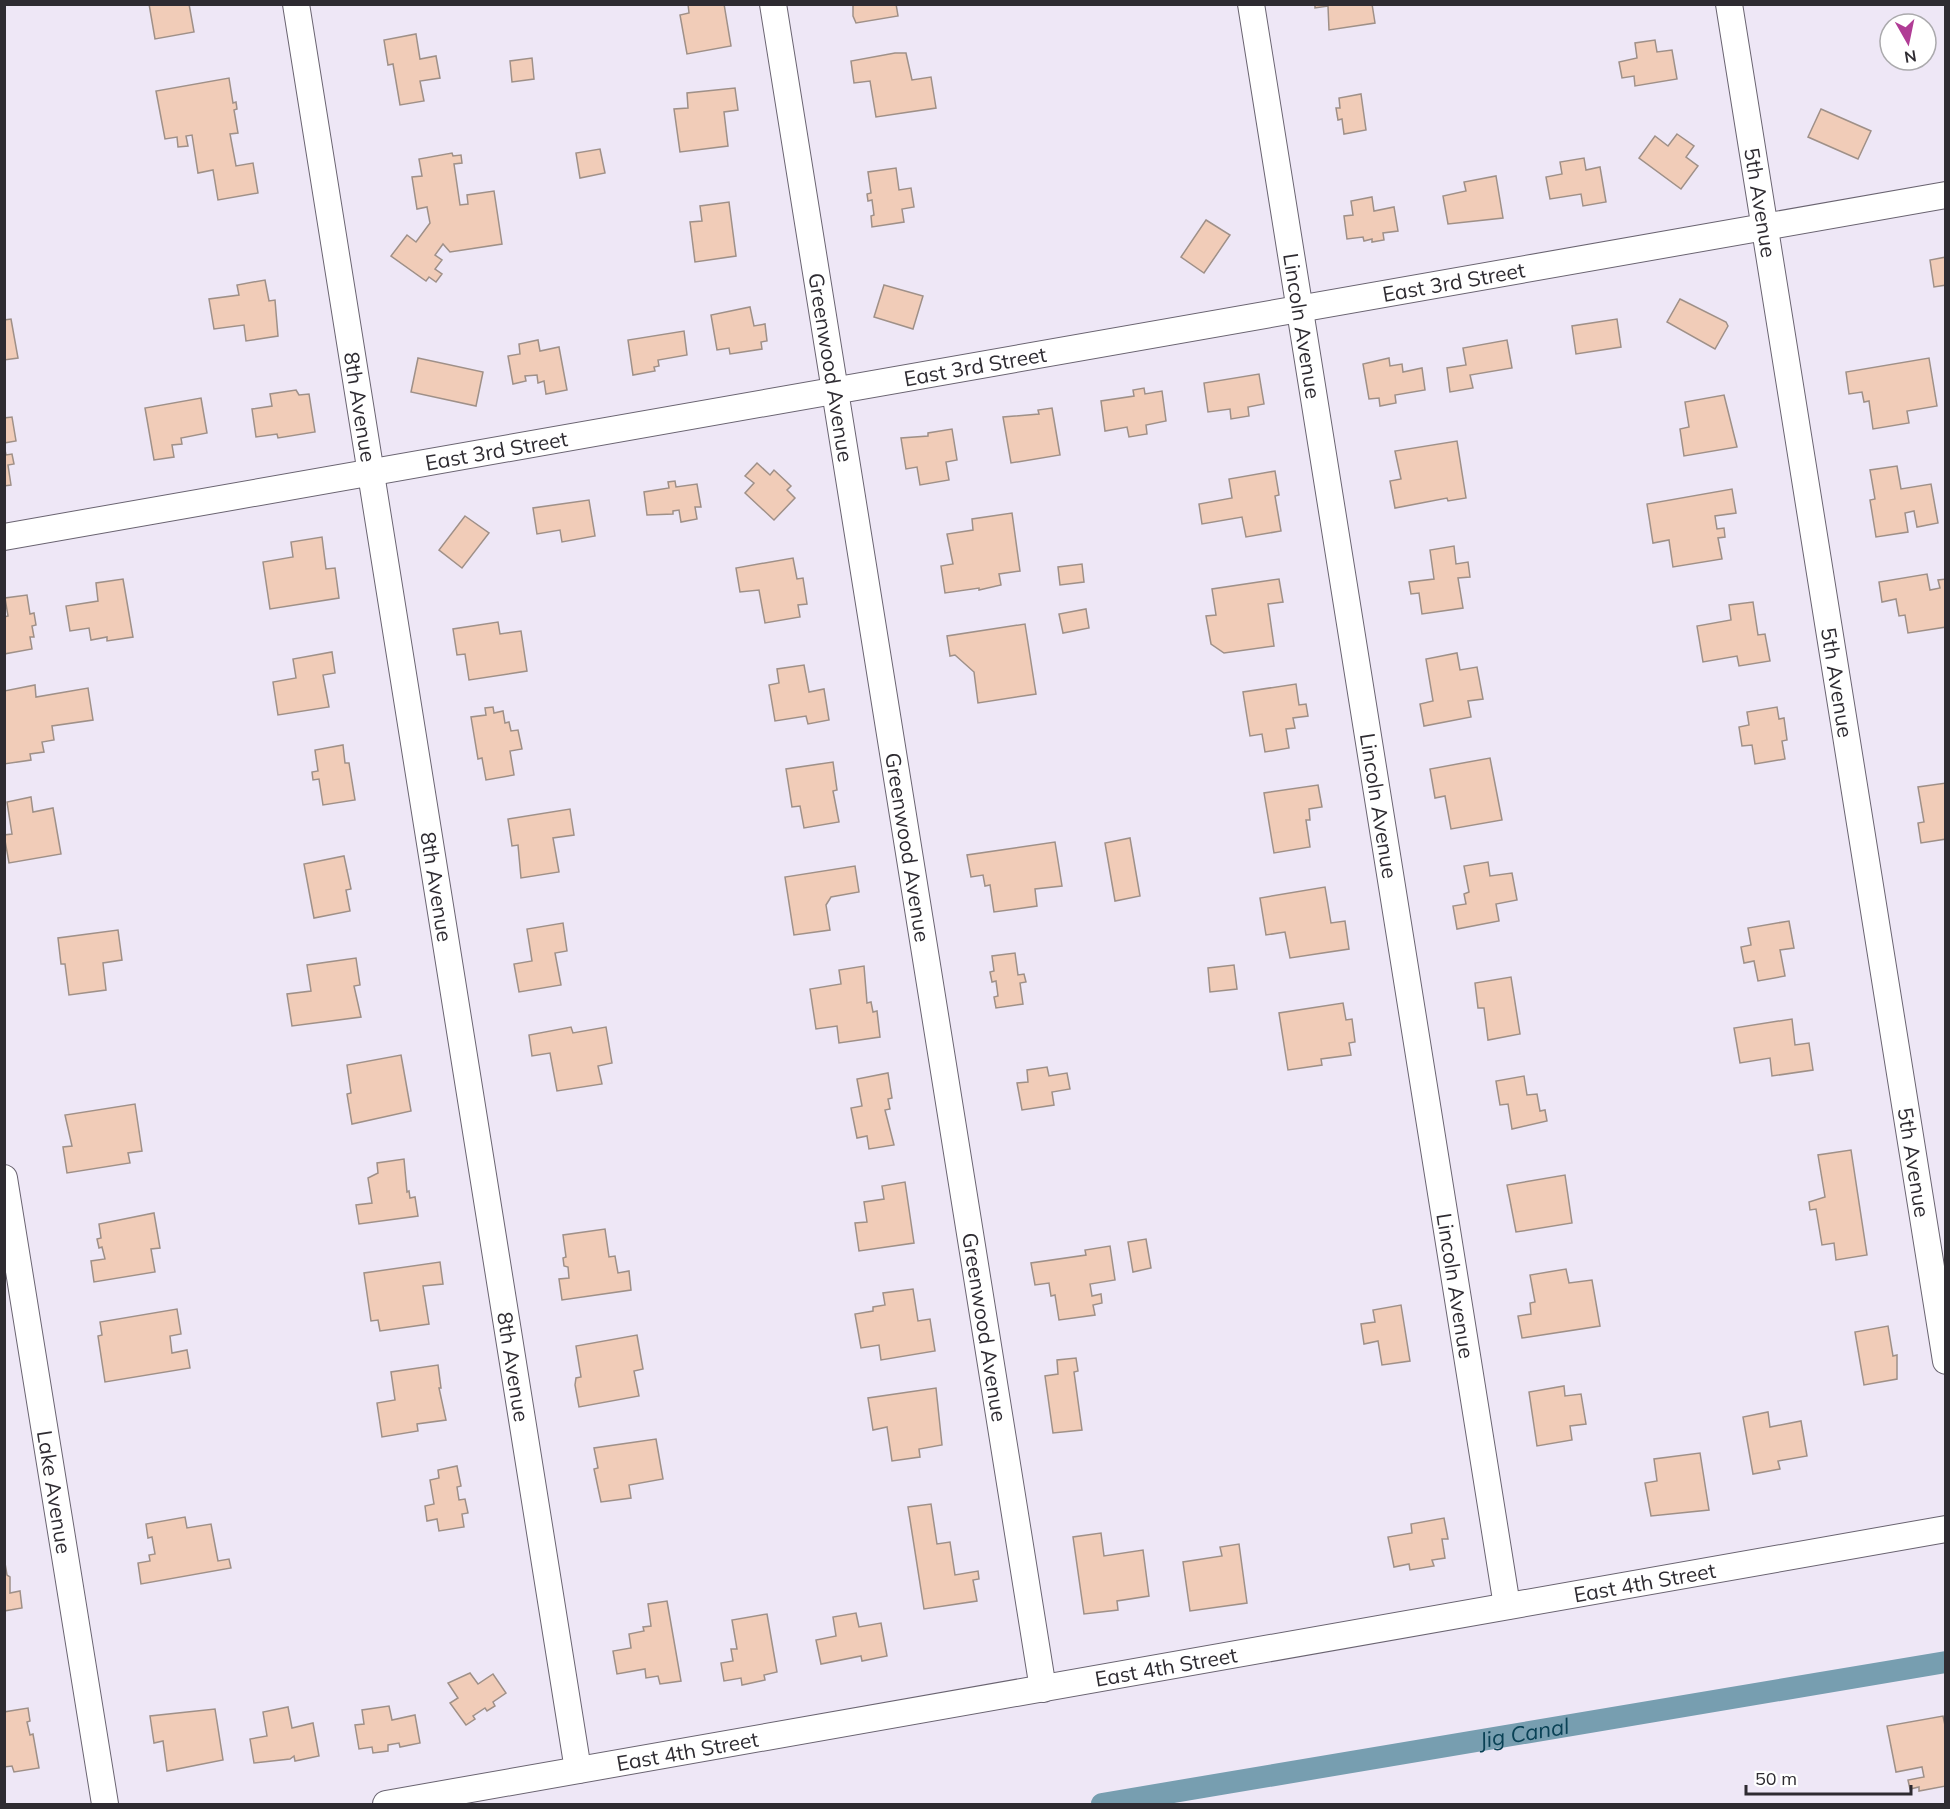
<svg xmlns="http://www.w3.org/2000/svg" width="1950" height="1809" font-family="Mulish,sans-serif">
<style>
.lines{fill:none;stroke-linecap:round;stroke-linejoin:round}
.canal{stroke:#779eb0;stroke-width:22}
.building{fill:#f1ccb8;stroke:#9f9088;stroke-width:1.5}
.minor-casing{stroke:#6a6471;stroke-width:28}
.minor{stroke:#fff;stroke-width:26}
.labels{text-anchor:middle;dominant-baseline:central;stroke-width:5;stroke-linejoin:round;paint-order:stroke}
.street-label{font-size:21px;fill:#2e2b31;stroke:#fff}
.water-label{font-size:22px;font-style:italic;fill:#094155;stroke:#fff}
</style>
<rect width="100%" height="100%" fill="#eee7f6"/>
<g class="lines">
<!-- canal -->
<path class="canal" id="s1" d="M1102,1804L1946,1662"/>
</g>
<!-- building -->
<g class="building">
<path d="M149,4H189L194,32L155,39Z"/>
<path d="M688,4H724L731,46L687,54L680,15L689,13Z"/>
<path d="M853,4H896L898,16L856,23L853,16Z"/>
<path d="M1315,4H1372L1375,23L1329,30L1328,6L1315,8Z"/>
<path d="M416,34L420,59L436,56L440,78L420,81L424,101L400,105L393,64L388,65L384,40Z"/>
<path d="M1655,40L1657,52L1672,50L1677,79L1635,86L1634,76L1622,78L1619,62L1637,58L1635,43Z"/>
<path d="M895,53H906L912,80L931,77L936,108L876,117L870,81L854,83L851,61Z"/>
<path d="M532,58L534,79L512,82L510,61Z"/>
<path d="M229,78L233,103L236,102L237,109L234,110L238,133L230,134L236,166L253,163L258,193L218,200L213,170L198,173L192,135L186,136L188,146L178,147L177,137L165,139L156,91Z"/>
<path d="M735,88L738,110L724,112L728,146L680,152L674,109L688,108L687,93Z"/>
<path d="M1361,94L1366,130L1344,134L1342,119L1338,120L1336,108H1340L1339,98Z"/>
<path d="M1821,109L1871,131L1858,159L1808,137Z"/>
<path d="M1677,134L1694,146L1686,157L1698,166L1681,189L1639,158L1655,136L1668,146Z"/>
<path d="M600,149L605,173L580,178L576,153Z"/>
<path d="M452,153L453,156L461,155L462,163L454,164L460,205L468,204L467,195L494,191L502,244L450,252L443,244L435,255L442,260L435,269L442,274L436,282L429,277L426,281L391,256L407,235L416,242L430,223L427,207L417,209L412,177L422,176L419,159Z"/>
<path d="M1584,158L1586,170L1600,167L1606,202L1583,206L1581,194L1550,199L1546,177L1562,174L1560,162Z"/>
<path d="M896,168L899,190L911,188L914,207L902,209L904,222L872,227L871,216L874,215L872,200L868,201L867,194L871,193L868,172Z"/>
<path d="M1496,176L1503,218L1448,224L1443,196L1466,191L1464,182Z"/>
<path d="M1372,197L1374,211L1394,207L1398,231L1383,233L1384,240L1372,242V239L1364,241L1363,237L1347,239L1344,216L1353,215L1351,201Z"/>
<path d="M729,202L736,256L695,262L690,222L702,221L700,206Z"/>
<path d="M1206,220L1230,235L1204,273L1181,257Z"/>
<path d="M1946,257V285L1934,287L1930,260Z"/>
<path d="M265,280L269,301L275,300L278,336L246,341L244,325L214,329L209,299L239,295L237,285Z"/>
<path d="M884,285L923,296L913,329L874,317Z"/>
<path d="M1680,299L1726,322L1728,326L1715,349L1667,322Z"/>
<path d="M750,307L754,326L765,324L767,341L761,342L762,349L730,354L729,348L717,350L711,315Z"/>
<path d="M11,319L18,358L4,360V320Z"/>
<path d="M1617,319L1621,347L1576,354L1572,326Z"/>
<path d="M684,331L687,355L658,360L659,366L654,367L655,371L633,375L628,340Z"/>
<path d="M538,340L540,351L559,347L567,390L546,394L544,381L538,383L537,375L525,376L526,381L513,384L508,356L520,354L519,344Z"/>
<path d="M1507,340L1512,368L1470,375L1473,388L1450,392L1447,368L1466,365L1463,348Z"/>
<path d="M418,358L483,372L476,406L411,392Z"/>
<path d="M1389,358L1390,366L1402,364L1403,372L1422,368L1425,390L1395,395L1396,403L1380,406L1379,398L1369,399L1363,364Z"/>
<path d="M1929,358L1937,406L1907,411L1909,423L1873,429L1869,401L1864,402L1862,392L1849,394L1846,372Z"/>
<path d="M1259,374L1264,404L1248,407L1249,416L1231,419L1230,409L1208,412L1204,383Z"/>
<path d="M1144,388L1145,394L1162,391L1166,421L1146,425L1147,434L1129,437L1127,427L1105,431L1101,401L1134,396L1133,390Z"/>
<path d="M296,390L299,395L309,394L315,432L278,438L277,434L256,437L252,409L272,406L270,394Z"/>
<path d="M1724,395L1737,447L1684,456L1680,429L1689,427L1685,402Z"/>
<path d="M201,398L207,433L181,438L182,444L172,445L174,457L154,460L145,408Z"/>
<path d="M1052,408L1060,455L1011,463L1003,417L1039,414L1038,410Z"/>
<path d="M12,417L16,441L4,443V418Z"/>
<path d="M952,429L957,460L946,462L949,480L920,485L917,467L906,469L901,438L928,436V433Z"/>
<path d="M1457,441L1466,498L1448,501L1447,498L1395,508L1390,481L1401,479L1395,451Z"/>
<path d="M4,445L6,455L12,454L14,464L8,465L11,485L4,486Z"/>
<path d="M757,463L770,475L774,470L791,486L787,490L795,498L774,520L745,493L754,483L745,476Z"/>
<path d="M1897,466L1901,489L1931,484L1938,523L1917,527L1914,511L1905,513L1908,532L1876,537L1870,500L1875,499L1870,470Z"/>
<path d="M1275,471L1279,495L1275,496L1281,531L1246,537L1242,517L1202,524L1199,504L1232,498L1229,479Z"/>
<path d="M675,481L676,487L697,484L701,507H695L697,519L681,522L679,510L673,511V514L647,515L644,492L669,488L668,482Z"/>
<path d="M1732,489L1736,513L1715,516L1717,529L1724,528L1725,537L1718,538L1722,559L1673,567L1669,540L1653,543L1647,504Z"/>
<path d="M589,500L595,536L562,542L560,530L537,534L533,508Z"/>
<path d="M1012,513L1020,571L999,574L1001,585L979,590V588L945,593L941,566L953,564L947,534L973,530L972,519Z"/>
<path d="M465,516L489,533L462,568L439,550Z"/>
<path d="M322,537L326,569L335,568L339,598L270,609L263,562L293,557L291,542Z"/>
<path d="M1454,546L1456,564L1468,562L1470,577L1458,578L1463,608L1422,614L1419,593L1411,594L1409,582L1434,579L1430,550Z"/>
<path d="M793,558L797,579L803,578L807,604L798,605L800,617L765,623L759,590L740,592L736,568Z"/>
<path d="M1082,564L1084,582L1060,585L1058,567Z"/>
<path d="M1927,574L1930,590L1940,588L1938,580L1946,579V627L1908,633L1905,615L1899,616L1896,599L1882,602L1879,582Z"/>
<path d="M123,579L133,637L107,641V637L91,640L89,628L70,631L66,606L98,601L96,583Z"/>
<path d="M1279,579L1283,602L1268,604L1274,646L1224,653L1211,644L1206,616L1216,615L1212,589Z"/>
<path d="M27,595L30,614L34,613L36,625L32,626L34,637H30L32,649L4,654V617L8,616L5,598Z"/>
<path d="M1753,602L1758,635L1765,634L1770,661L1739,666L1737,656L1703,662L1697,626L1731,620L1729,605Z"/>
<path d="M1086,609L1089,628L1063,633L1059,614Z"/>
<path d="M498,622L500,634L521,631L527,671L469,680L465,654L457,655L453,629Z"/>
<path d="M1025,624L1036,694L978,703L974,672L955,655L950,656L947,636Z"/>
<path d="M332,652L335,673L323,675L329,707L278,715L273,682L296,678L293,659Z"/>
<path d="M1457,653L1460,670L1477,667L1483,699L1468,701L1471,717L1424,726L1420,704L1433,701L1426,659Z"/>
<path d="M804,665L809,692L824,689L829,720L808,724L806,716L775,721L769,685L779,683L777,669Z"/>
<path d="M1296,684L1299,705L1306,704L1308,716L1293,718L1295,728L1286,729L1289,748L1265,752L1262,734L1250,736L1243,692Z"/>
<path d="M35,685L36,697L88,688L93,720L52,726L54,740L42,742L44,752L30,754L31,760L4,764V691Z"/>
<path d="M493,707L494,713L503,711L505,723L509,722L511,731L518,730L522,749L510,751L514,775L486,780L482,758L478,759L471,717L486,715L485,708Z"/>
<path d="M1777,707L1779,719L1784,718L1787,740L1782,741L1785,759L1755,764L1752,745L1742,746L1739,727L1749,725L1747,712Z"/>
<path d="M343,745L345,763H349L355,800L323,805L319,779L313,780L312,772L318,771L315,750Z"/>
<path d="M1490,758L1502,820L1451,829L1445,796L1435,798L1430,769Z"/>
<path d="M833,762L837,790L833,791L839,822L804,828L800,806L792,807L786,769Z"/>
<path d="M1946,783V839L1921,843L1918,823L1924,822L1918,787Z"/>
<path d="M1318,785L1322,807L1309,809L1310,820H1306L1310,847L1274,853L1264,793Z"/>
<path d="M31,797L33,812L53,808L61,854L9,863L4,835L12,834L7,802Z"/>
<path d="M570,809L574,835L553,838L559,872L521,878L518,845L512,846L508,819Z"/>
<path d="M1130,838L1140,896L1115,901L1105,843Z"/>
<path d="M1055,842L1062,886L1035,889L1037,906L994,912L990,885L985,886L983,875L971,877L967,855Z"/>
<path d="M344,856L351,889L346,890L350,911L314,918L304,864Z"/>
<path d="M1488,862L1490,876L1512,873L1517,900L1496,904L1499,921L1457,929L1453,906L1466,904L1464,894L1469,892L1464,866Z"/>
<path d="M855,866L859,892L831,897L826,905L830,930L794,935L785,877Z"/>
<path d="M1325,887L1331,923L1345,921L1349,949L1290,958L1285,932L1266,935L1260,898Z"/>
<path d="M1789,921L1794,948L1780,950L1785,976L1758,981L1754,961L1744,963L1741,947L1751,945L1748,928Z"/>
<path d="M563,923L567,951L555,953L561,985L519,992L514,964L532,961L527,929Z"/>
<path d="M118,930L122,960L103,963L106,990L69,995L65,964H61L58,938Z"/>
<path d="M1015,953L1018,975L1024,974L1026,982L1020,983L1023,1004L996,1008L994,997L998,996L996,981L992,982L990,972L994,971L992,956Z"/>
<path d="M356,958L360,985L354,986L361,1017L292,1026L287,994L311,991L307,965Z"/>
<path d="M1234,965L1237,989L1210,992L1208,968Z"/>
<path d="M864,966L867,1003L871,1002L873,1012L877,1011L880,1037L839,1043L837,1026L816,1029L810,989L841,984L839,970Z"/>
<path d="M1511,977L1520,1034L1488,1040L1484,1008H1478L1475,983Z"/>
<path d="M1343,1003L1346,1020L1352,1019L1355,1042L1349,1043L1351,1055L1321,1059L1322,1065L1288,1070L1279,1013Z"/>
<path d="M1792,1019L1795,1045L1809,1043L1813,1070L1772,1076L1770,1058L1740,1063L1734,1028Z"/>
<path d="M571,1027L573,1033L606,1027L612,1063L598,1066L602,1084L557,1091L550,1053L532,1056L529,1035Z"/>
<path d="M401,1055L411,1111L352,1124L347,1094L351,1093L347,1065Z"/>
<path d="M1047,1067L1049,1076L1067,1073L1070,1089L1052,1092L1054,1105L1022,1110L1017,1083L1028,1082L1027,1070Z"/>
<path d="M888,1073L892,1098L888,1099L890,1109L885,1110L894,1145L869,1149L867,1136L857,1138L851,1108L862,1106L857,1079Z"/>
<path d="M1524,1076L1527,1095L1537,1094L1540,1111L1545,1110L1547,1121L1512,1129L1508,1104L1500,1105L1496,1081Z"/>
<path d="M135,1104L142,1151L128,1153L130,1163L67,1173L63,1147L72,1146L65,1115Z"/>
<path d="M1851,1150L1867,1255L1836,1260L1834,1243L1822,1245L1816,1209L1810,1210L1809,1202L1825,1197L1818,1155Z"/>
<path d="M404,1159L407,1192L409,1191L410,1198L415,1197L418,1216L359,1224L356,1205L372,1203L368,1178L378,1173L377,1163Z"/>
<path d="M1565,1175L1572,1223L1516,1232L1507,1185Z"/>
<path d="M905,1182L914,1243L859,1251L855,1223L867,1222L864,1202L884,1199L882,1186Z"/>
<path d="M154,1213L160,1248L151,1249L155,1272L94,1282L91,1261L105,1259L102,1247L99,1248L97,1239L101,1238L99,1224Z"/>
<path d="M605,1229L609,1257L615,1256L618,1273L629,1271L631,1290L562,1300L559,1279L569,1278L568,1267L564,1266L563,1258L566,1257L563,1235Z"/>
<path d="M1146,1239L1151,1268L1133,1272L1128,1242Z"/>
<path d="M1110,1246L1115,1280L1090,1284L1092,1296L1101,1294L1102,1303L1093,1305L1095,1315L1059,1320L1055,1295L1051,1296L1049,1283L1035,1285L1031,1263L1086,1255L1085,1250Z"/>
<path d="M440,1262L443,1284L423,1286L429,1324L380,1331L378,1320L371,1321L364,1273Z"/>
<path d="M1566,1269L1569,1283L1592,1280L1600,1326L1522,1338L1518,1316L1531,1314L1530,1303L1535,1302L1530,1275Z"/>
<path d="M913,1289L918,1321L930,1319L935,1351L881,1360L879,1345L861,1348L855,1314L873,1311V1307L885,1305L883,1293Z"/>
<path d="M1401,1305L1410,1361L1382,1365L1378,1341L1364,1344L1361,1324L1375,1322L1373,1310Z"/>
<path d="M177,1309L181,1334L170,1336L172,1353L187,1350L190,1368L105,1382L98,1336L102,1335L100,1322Z"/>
<path d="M1888,1326L1893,1356L1897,1355V1379L1864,1385L1855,1332Z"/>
<path d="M637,1335L643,1369L634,1371L639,1396L579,1407L575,1385L576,1378L581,1377L576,1346Z"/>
<path d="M1076,1358L1078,1371L1074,1372L1082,1430L1053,1433L1045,1376L1058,1374L1057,1360Z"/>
<path d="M438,1365L441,1388H439L446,1420L417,1424L418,1431L382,1437L377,1403L395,1400L391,1372Z"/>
<path d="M1564,1386L1565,1396L1581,1394L1586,1424L1570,1426L1572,1440L1537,1446L1529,1392Z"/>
<path d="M936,1388L942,1445L919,1449L920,1457L892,1461L887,1427L873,1430L868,1398Z"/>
<path d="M1768,1412L1770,1427L1801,1421L1807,1456L1778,1461L1780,1469L1753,1474L1743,1417Z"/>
<path d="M656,1439L663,1479L629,1485L631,1498L601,1502L594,1469L598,1468L594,1448Z"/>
<path d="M1700,1453L1709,1510L1651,1516L1645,1483L1657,1481L1654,1459Z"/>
<path d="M457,1466L461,1486L457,1487L459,1500L465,1499L468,1513L462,1514L464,1527L439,1531L437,1519L427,1521L425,1506L434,1504L430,1480L439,1478L438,1470Z"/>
<path d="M931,1504L937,1544L950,1542L955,1575L978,1571L979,1579L973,1580L977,1601L924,1609L908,1507Z"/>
<path d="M185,1517L187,1528L211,1524L218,1561L229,1559L231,1568L141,1584L138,1563L150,1561L149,1555L155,1554L152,1537L148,1538L146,1524Z"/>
<path d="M1444,1518L1448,1539H1442L1445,1558L1432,1560L1434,1566L1410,1570L1409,1564L1394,1567L1388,1537L1412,1533L1411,1524Z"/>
<path d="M1101,1533L1104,1556L1143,1550L1149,1596L1117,1601L1118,1610L1084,1614L1073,1537Z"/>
<path d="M1239,1544L1247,1603L1190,1611L1183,1562L1222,1556L1220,1547Z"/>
<path d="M4,1557L7,1575L10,1577V1593L20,1591L22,1608L4,1611Z"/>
<path d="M667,1601L681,1681L660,1684L658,1676L646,1678L645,1669L617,1674L613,1651L631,1648L629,1634L644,1631L643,1627L651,1626L648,1604Z"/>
<path d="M856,1613L859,1627L881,1623L887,1656L862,1661L861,1656L821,1664L816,1640L836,1636L833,1617Z"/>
<path d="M767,1614L777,1672L764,1675L765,1680L742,1685L741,1678L724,1681L721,1663L733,1661L731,1649H737L732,1620Z"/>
<path d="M470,1673L478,1684L493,1674L506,1693L493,1702L495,1706L487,1711L485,1708L473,1716L475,1719L466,1725L450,1703L458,1698L448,1683Z"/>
<path d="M389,1706L392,1720L415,1715L420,1743L400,1747L399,1743L388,1745V1751L373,1753L372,1747L359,1749L355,1725L364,1724L362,1710Z"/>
<path d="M288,1707L292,1728L313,1723L319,1756L295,1761L294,1756L290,1759L254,1763L250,1739L267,1736L263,1712Z"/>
<path d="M28,1708L30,1721L27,1722L30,1735L33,1734L39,1768L14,1772L12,1766L4,1767V1712Z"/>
<path d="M215,1709L223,1760L167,1771L163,1741L154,1743L150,1716Z"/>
<path d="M1943,1716L1946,1730V1786L1919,1791V1787L1910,1789L1908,1780L1924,1777L1922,1767L1896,1772L1887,1726Z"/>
</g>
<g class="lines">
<!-- minor casing -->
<g class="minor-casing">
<g id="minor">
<path id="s2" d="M296,4L578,1770"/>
<path id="s3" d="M773,4L1043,1689"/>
<path id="s4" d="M1251,4L1507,1606"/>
<path id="s5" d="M1729,4L1946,1361"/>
<path id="s6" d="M4,537L1946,195"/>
<path id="s7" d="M4,1178L105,1804"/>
<path id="s8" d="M386,1804L1946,1529"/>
</g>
</g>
<!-- minor -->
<use href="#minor" class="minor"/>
</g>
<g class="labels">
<!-- street labels -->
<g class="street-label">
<text stroke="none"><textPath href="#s5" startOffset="201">5th Avenue</textPath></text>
<text stroke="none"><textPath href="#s6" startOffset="1472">East 3rd Street</textPath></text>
<text stroke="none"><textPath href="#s4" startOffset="326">Lincoln Avenue</textPath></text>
<text stroke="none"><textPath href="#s6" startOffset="986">East 3rd Street</textPath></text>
<text stroke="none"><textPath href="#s3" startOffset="368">Greenwood Avenue</textPath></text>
<text stroke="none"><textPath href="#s2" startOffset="408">8th Avenue</textPath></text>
<text stroke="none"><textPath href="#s6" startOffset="500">East 3rd Street</textPath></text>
<text stroke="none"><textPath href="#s5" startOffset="687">5th Avenue</textPath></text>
<text stroke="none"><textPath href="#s4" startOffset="812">Lincoln Avenue</textPath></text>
<text stroke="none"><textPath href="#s3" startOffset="854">Greenwood Avenue</textPath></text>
<text stroke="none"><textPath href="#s2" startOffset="894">8th Avenue</textPath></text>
<text stroke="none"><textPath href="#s5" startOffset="1173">5th Avenue</textPath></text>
<text stroke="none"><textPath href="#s4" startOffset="1298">Lincoln Avenue</textPath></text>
<text stroke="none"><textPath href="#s3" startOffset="1340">Greenwood Avenue</textPath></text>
<text stroke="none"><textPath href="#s2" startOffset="1380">8th Avenue</textPath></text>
<text stroke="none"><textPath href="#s7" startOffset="318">Lake Avenue</textPath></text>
<text stroke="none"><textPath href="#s8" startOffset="1278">East 4th Street</textPath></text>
<text stroke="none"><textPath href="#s8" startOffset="792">East 4th Street</textPath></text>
<text stroke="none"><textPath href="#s8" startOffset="306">East 4th Street</textPath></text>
</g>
<!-- water labels -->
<g class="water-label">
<text stroke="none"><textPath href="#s1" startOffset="428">Jig Canal</textPath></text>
</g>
</g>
<!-- border -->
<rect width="1950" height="1809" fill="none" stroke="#2e2b31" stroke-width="12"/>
<!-- north arrow -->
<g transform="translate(1908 42) rotate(171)"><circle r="28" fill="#ffffff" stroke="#abaaad" stroke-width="1.5"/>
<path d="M0-4.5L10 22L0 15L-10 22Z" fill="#b03c95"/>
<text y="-9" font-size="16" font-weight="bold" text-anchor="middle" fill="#2e2b31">N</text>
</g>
<!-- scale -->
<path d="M1746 1785v9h165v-9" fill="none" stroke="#2e2b31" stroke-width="3"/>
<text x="1755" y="1785" font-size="18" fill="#2e2b31" stroke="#ffffff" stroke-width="4.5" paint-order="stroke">50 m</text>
</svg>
